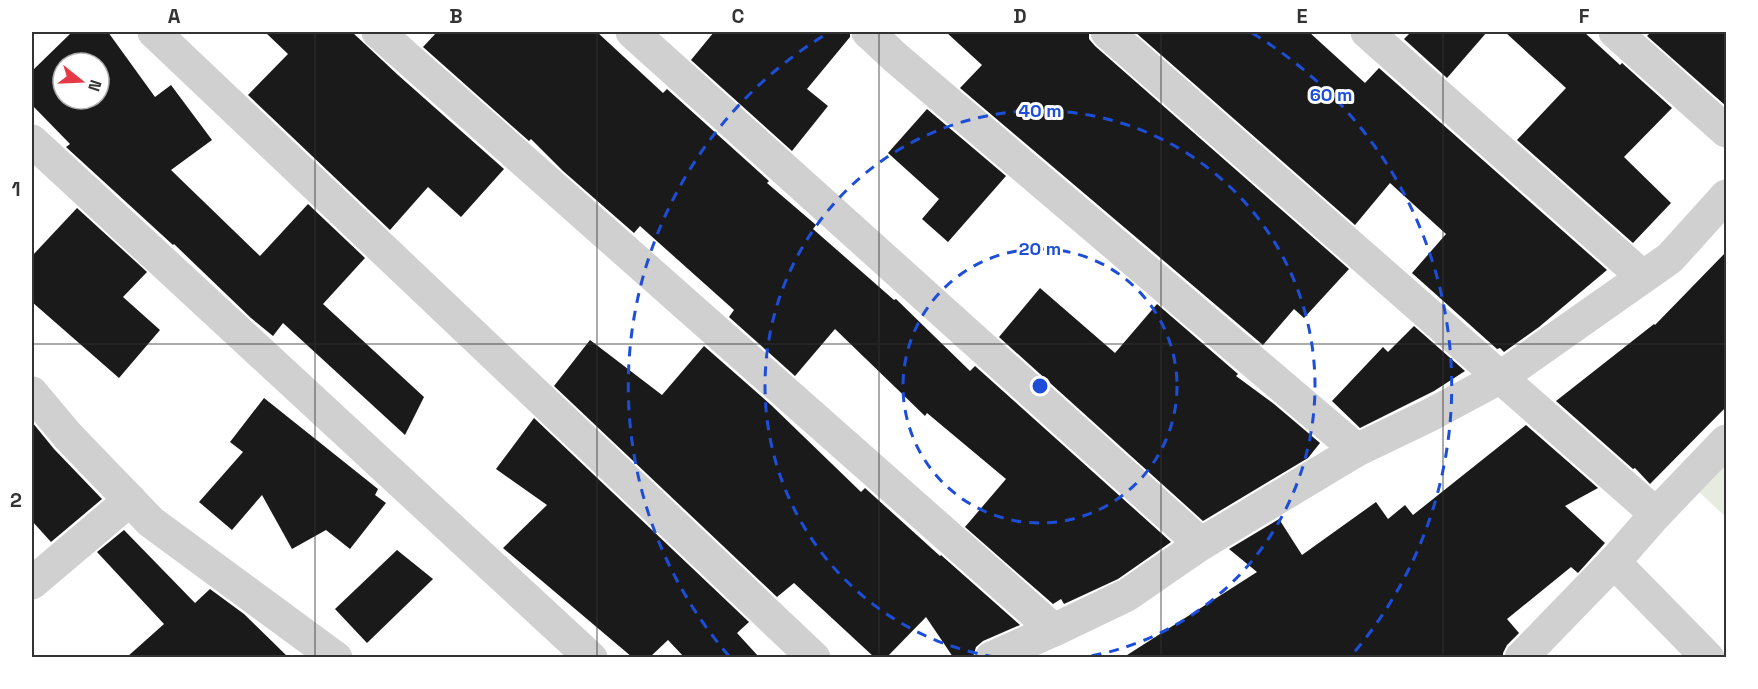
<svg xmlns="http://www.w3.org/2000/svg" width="1758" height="689" font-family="'Space Grotesk',sans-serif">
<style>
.green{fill:#e6ecdf}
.building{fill:#1a1a1a;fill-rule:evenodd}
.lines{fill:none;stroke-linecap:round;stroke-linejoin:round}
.minor{stroke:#d0d0d0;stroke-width:33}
.grid{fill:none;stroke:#333;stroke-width:1.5;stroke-opacity:0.55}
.ring{fill:none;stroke:#1d4ed8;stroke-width:3;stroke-dasharray:10 8}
.centre{fill:#1d4ed8;stroke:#fff;stroke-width:3}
.ring-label{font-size:18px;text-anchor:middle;font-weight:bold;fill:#1d4ed8;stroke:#fff;stroke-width:6;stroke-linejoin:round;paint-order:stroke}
.neatline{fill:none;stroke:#333;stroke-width:2}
.grid-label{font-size:20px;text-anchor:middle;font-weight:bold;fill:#333}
</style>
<rect width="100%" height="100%" fill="#fff"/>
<!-- green -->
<path class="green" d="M1726,441V517L1687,481Z"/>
<!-- building -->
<g class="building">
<path d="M72,32H108L155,97L171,85L212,140L171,170L260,256L308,204L365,258L323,304L424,397L405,435L283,323L273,336L251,318L174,244L173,245L66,147L70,144L32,105V71ZM63,63H99V99H63Z"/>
<path d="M265,32H352L398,75L504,169L461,217L428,187L390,230L248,95L288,54Z"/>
<path d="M437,32H597L663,93L667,89L769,181L767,183L816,225L813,229L894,300L896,299L970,371L975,366L1171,542L1118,579L1064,604L1061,599L1053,604L965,527L1006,479L927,413L925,416L835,329L795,376L729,317L734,310L640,226L634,233L563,171L531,139L529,141L423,47Z"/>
<path d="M714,32H850V37L807,89L828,106L792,151L691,60Z"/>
<path d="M946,32H1089V39L1095,46L1349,269L1304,318L1294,309L1263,345L960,88L982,65Z"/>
<path d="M1135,32H1309L1365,83L1379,68L1607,270L1539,327L1504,352L1500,348L1497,349L1412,273L1446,234L1390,183L1355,225Z"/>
<path d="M1411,32H1487L1447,78L1404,39Z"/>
<path d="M1505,32H1584L1620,65L1622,63L1672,108L1624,157L1671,203L1633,243L1517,140L1566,88Z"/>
<path d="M1651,32H1726V106L1647,36Z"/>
<path d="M927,109L1006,176L948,242L922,219L939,199L888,153Z"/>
<path d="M77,208L147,272L123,297L160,330L119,378L32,302V256Z"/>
<path d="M1726,252V407L1650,484L1635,468L1633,469L1556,401L1654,324L1655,325Z"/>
<path d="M1040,288L1115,353L1157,304L1238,374L1236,376L1274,404L1320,443L1308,458L1203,521L999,337Z"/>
<path d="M1414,326L1465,371L1434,391L1360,428L1332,401L1383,347L1388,352Z"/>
<path d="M590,340L662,395L704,346L771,405L861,492L865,488L940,556L941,555L1020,625L983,641L976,647L973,657H953L926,617L887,657H874L794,583L777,597L554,386Z"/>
<path d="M264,398L378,489L375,495L386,503L350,549L326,530L292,549L262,495L232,530L199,502L243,452L230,442Z"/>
<path d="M534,418L749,622L737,633L759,657H684L668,640L650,657H632L503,548L547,505L496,469Z"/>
<path d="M32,422L54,449L102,499L51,542L32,521Z"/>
<path d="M1526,425L1598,488L1565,506L1605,543L1578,573L1571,567L1507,619L1519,633L1507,645L1503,653V657H1124L1257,572L1229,549L1279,519L1302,555L1376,502L1388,519L1405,505L1413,515Z"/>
<path d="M124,530L195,603L210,589L244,614L288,657H127L164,624L97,552Z"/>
<path d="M397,550L433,579L367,643L335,609Z"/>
</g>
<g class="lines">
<!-- minor -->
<g class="minor">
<path d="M154,32L814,658"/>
<path d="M378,32L1054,630"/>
<path d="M632,32L1201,544"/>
<path d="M868,32L896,58L1357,450"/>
<path d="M1107,32L1656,514"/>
<path d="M1367,32L1642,276"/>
<path d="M1615,32L1726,131"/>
<path d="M32,141L591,658"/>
<path d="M32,393L68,436L151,522L336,658"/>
<path d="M1614,562L1708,658"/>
<path d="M32,583L130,500"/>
<path d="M991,658L1054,630L1127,595L1201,544L1357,450L1430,415L1501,377L1670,258L1726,196"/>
<path d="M1521,658L1614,562L1656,514L1726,441"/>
</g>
</g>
<!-- grid -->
<path class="grid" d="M315,32V658M597,32V658M879,32V658M1161,32V658M1443,32V658M32,344H1726"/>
<!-- distance rings -->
<g class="ring">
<circle cx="1040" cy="386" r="137"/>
<path d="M995 657A275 275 0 1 1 1085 657"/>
<path d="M729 656A412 412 0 0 1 828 33M1252 33A412 412 0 0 1 1351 656"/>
</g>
<circle cx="1040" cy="386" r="9" class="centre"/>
<g class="ring-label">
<text x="1331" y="101">60 m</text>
<text x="1040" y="117">40 m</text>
<text x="1040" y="255">20 m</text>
</g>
<!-- border -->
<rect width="1758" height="689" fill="none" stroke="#ffffff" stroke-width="66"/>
<!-- north arrow -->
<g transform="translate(81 81) rotate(108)"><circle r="28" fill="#ffffff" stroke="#adadad" stroke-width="1.5"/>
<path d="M0-4.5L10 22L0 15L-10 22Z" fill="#e63946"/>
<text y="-9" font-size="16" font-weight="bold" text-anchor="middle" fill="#333333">N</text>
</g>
<rect x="33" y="33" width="1692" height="623" class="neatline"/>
<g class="grid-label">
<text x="174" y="23">A</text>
<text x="456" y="23">B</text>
<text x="738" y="23">C</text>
<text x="1020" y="23">D</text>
<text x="1302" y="23">E</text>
<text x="1584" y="23">F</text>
<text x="16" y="196">1</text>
<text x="16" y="507">2</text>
</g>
</svg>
